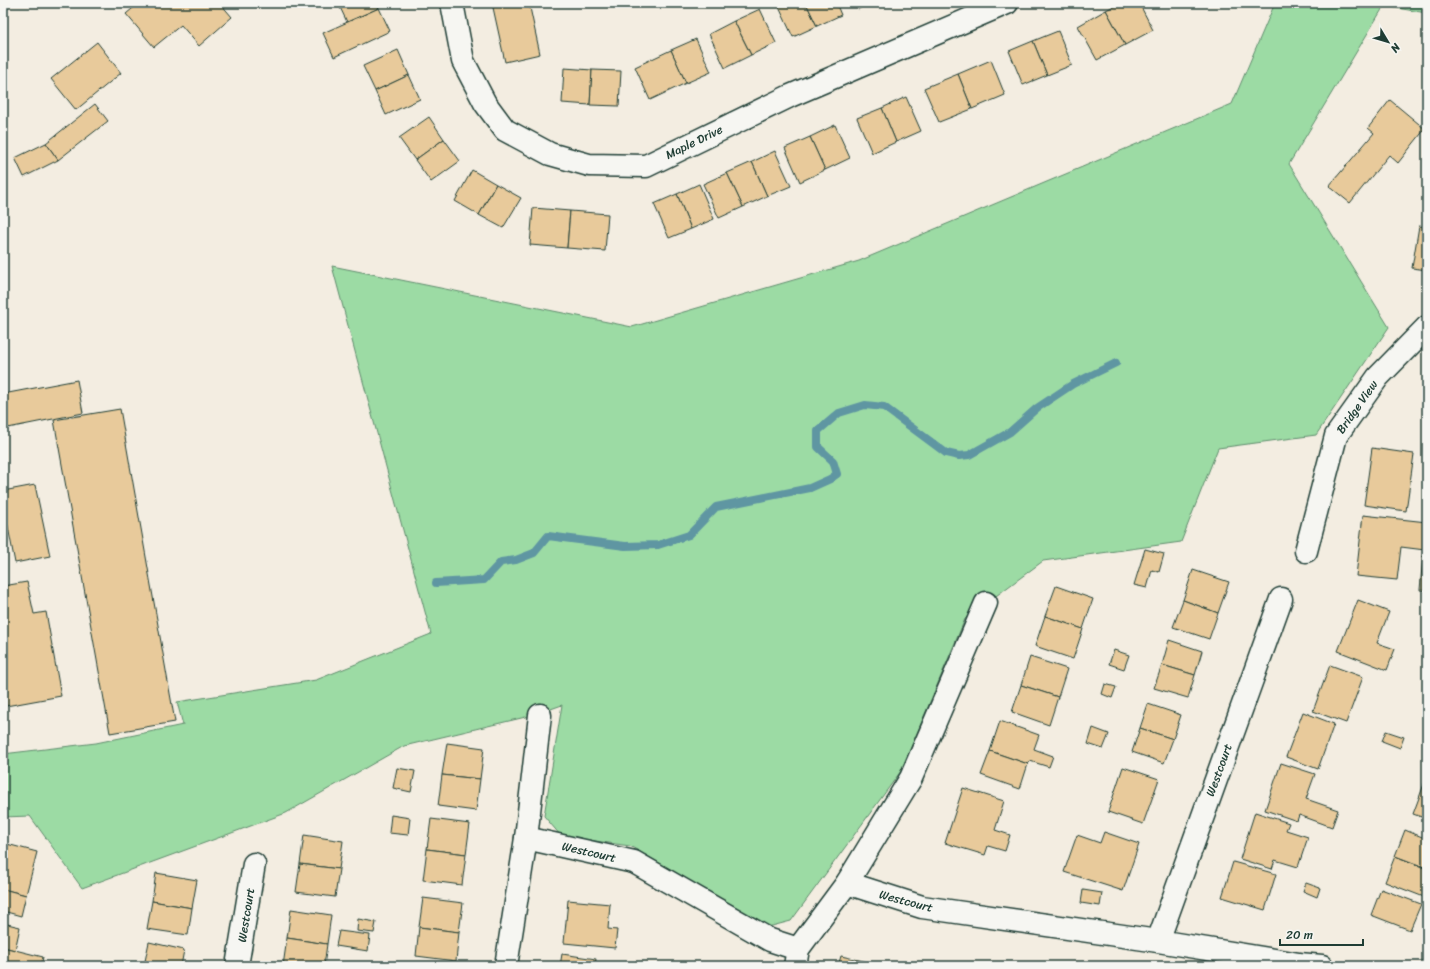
<svg xmlns="http://www.w3.org/2000/svg" width="1430" height="969" font-family="Sriracha,sans-serif">
<style>
.green{fill:#9cdba4;stroke:#5e8c6c}
.lines{fill:none;stroke-linecap:round;stroke-linejoin:round}
.stream{stroke:#5f96a2;stroke-width:8}
.building{fill:#e8ca9b;stroke:#1f3d34}
.minor-casing{stroke:#1f3d34;stroke-width:25}
.minor{stroke:#f6f6f2;stroke-width:22}
.labels{text-anchor:middle;dominant-baseline:central;stroke-width:3;stroke-linejoin:round;paint-order:stroke}
.street-label{font-size:12px;fill:#1f3d34;stroke:#f6f6f2}
</style>
<rect width="100%" height="100%" fill="#f3ede1"/>
<filter id="ink" filterUnits="userSpaceOnUse"><feTurbulence type="fractalNoise" baseFrequency=".025" numOctaves="2"/><feDisplacementMap in="SourceGraphic" scale="8" xChannelSelector="R" yChannelSelector="G"/><feConvolveMatrix kernelMatrix="1 2 1 2 8 2 1 2 1" color-interpolation-filters="sRGB"/></filter>
<g filter="url(#ink)">
<!-- green -->
<path class="green" d="M1275,3H1427V13L1384,6L1289,164L1389,327L1316,435L1218,448L1181,542L1043,561L965,619L901,771L791,921L768,927L630,846L561,836L544,816L562,705L534,715L404,746L286,813L82,888L30,816L3,817V754L96,743L183,725L177,702L316,680L431,634L332,266L632,327L859,261L1232,104Z"/>
<g class="lines">
<!-- stream -->
<path class="stream" d="M436,583L484,580L501,562L516,560L534,553L548,536L625,546L658,545L689,535L716,507L810,488L830,479L837,474L833,461L818,447V431L839,413L865,405L884,407L946,453L959,456L969,455L1010,432L1037,408L1073,384L1116,363"/>
</g>
<!-- building -->
<g class="building">
<path d="M139,3H162L163,5L165,3H220L232,17L199,46L181,25L154,47L126,14Z"/>
<path d="M338,3H377L379,8L347,22Z"/>
<path d="M492,3H529L540,54L505,62Z"/>
<path d="M782,3H806L817,26L793,37L778,5Z"/>
<path d="M806,3H836L841,15L817,26Z"/>
<path d="M855,3H872L858,9Z"/>
<path d="M1120,3H1139L1153,30L1125,45L1106,10Z"/>
<path d="M379,8L390,31L334,57L323,33Z"/>
<path d="M760,9L776,43L751,55L734,21Z"/>
<path d="M1106,10L1125,45L1097,60L1078,26Z"/>
<path d="M734,21L751,55L725,68L709,34Z"/>
<path d="M1058,31L1072,65L1047,75L1033,41Z"/>
<path d="M696,39L711,72L686,83L671,50Z"/>
<path d="M1033,41L1047,75L1023,85L1009,51Z"/>
<path d="M97,42L121,73L76,110L51,79Z"/>
<path d="M398,50L409,75L375,91L363,66Z"/>
<path d="M671,50L686,83L650,100L635,67Z"/>
<path d="M991,60L1005,95L972,109L958,74Z"/>
<path d="M564,68L592,70L590,105L562,103Z"/>
<path d="M592,70L621,71L619,106L590,105Z"/>
<path d="M958,74L972,109L939,122L924,88Z"/>
<path d="M409,75L420,99L386,115L375,91Z"/>
<path d="M906,97L921,131L896,142L882,108Z"/>
<path d="M1390,100L1425,129L1398,163L1389,155L1350,203L1329,186L1374,133L1368,128Z"/>
<path d="M95,104L108,121L58,160L46,143Z"/>
<path d="M882,108L896,142L872,153L857,118Z"/>
<path d="M429,117L444,139L415,160L399,138Z"/>
<path d="M835,125L850,158L825,170L810,137Z"/>
<path d="M810,137L825,170L800,182L785,148Z"/>
<path d="M444,139L460,161L431,182L415,160Z"/>
<path d="M46,143L58,160L24,177L15,158Z"/>
<path d="M775,151L791,186L767,196L752,162Z"/>
<path d="M752,162L767,196L743,207L727,173Z"/>
<path d="M472,170L496,184L479,215L455,201Z"/>
<path d="M727,173L743,207L719,218L703,184Z"/>
<path d="M496,184L521,198L503,228L479,215Z"/>
<path d="M699,184L714,219L691,229L677,194Z"/>
<path d="M677,194L691,229L669,238L654,204Z"/>
<path d="M533,208L570,211L567,248L530,245Z"/>
<path d="M570,211L608,214L605,251L567,248Z"/>
<path d="M1419,226L1427,227V270L1412,268Z"/>
<path d="M77,380L83,413L3,429V394Z"/>
<path d="M120,409L175,722L110,733L54,420Z"/>
<path d="M1372,448L1414,454L1406,511L1364,505Z"/>
<path d="M35,485L50,556L15,563L3,501V491Z"/>
<path d="M1363,515L1427,522L1425,550L1401,547L1397,580L1356,576Z"/>
<path d="M1145,549L1164,554L1159,572L1152,570L1147,588L1134,585Z"/>
<path d="M1423,555H1427V591L1420,590Z"/>
<path d="M1193,570L1229,582L1218,613L1183,600Z"/>
<path d="M27,582L34,614L46,612L61,696L6,706L3,687V586Z"/>
<path d="M1056,586L1093,599L1083,629L1045,616Z"/>
<path d="M1183,600L1218,613L1209,639L1173,627Z"/>
<path d="M1358,600L1389,612L1377,643L1395,649L1387,670L1338,651Z"/>
<path d="M1045,616L1083,629L1073,659L1035,646Z"/>
<path d="M1169,640L1202,651L1195,675L1162,665Z"/>
<path d="M1114,650L1129,655L1124,669L1109,664Z"/>
<path d="M1030,657L1067,669L1058,697L1021,685Z"/>
<path d="M1162,665L1195,675L1188,698L1154,688Z"/>
<path d="M1330,665L1363,677L1346,723L1313,711Z"/>
<path d="M1105,684L1116,687L1112,698L1102,694Z"/>
<path d="M1021,685L1058,697L1049,725L1012,712Z"/>
<path d="M1148,704L1181,715L1173,739L1140,728Z"/>
<path d="M1303,712L1334,724L1318,769L1286,757Z"/>
<path d="M1000,721L1039,735L1034,749L1053,756L1049,767L1030,761L1028,764L990,751Z"/>
<path d="M1093,728L1109,734L1103,749L1088,744Z"/>
<path d="M1140,728L1173,739L1164,763L1132,752Z"/>
<path d="M1386,731L1404,737L1400,748L1382,741Z"/>
<path d="M447,743L484,748L480,779L442,775Z"/>
<path d="M990,751L1028,764L1020,789L981,775Z"/>
<path d="M1281,763L1315,774L1306,799L1338,810L1332,827L1299,815L1297,821L1265,810Z"/>
<path d="M1123,767L1159,779L1143,824L1108,812Z"/>
<path d="M397,768L415,771L411,792L393,788Z"/>
<path d="M442,775L480,779L476,811L438,806Z"/>
<path d="M1427,775V789L1423,787Z"/>
<path d="M1423,787L1427,789V819L1413,814Z"/>
<path d="M963,788L1004,801L995,830L1010,835L1005,851L988,846L985,855L945,843Z"/>
<path d="M1255,812L1289,823L1286,830L1308,837L1298,867L1275,860L1272,869L1240,859Z"/>
<path d="M391,815L410,818L408,835L389,833Z"/>
<path d="M431,819L470,824L466,854L427,849Z"/>
<path d="M1405,830L1427,839V868L1395,856Z"/>
<path d="M1104,832L1139,844L1123,891L1064,872L1077,835L1100,843Z"/>
<path d="M304,835L343,841L339,869L300,864Z"/>
<path d="M3,843L37,852L26,895L3,889Z"/>
<path d="M427,849L466,854L462,885L423,880Z"/>
<path d="M1395,856L1427,869V889L1424,897L1385,882Z"/>
<path d="M1233,862L1276,874L1265,910L1222,897Z"/>
<path d="M300,864L339,869L335,897L296,892Z"/>
<path d="M156,873L197,880L192,908L152,901Z"/>
<path d="M1306,883L1320,888L1317,897L1303,891Z"/>
<path d="M3,889L26,895L21,916L3,911Z"/>
<path d="M1381,889L1421,904L1410,930L1371,915Z"/>
<path d="M1083,890L1102,893L1100,906L1081,903Z"/>
<path d="M423,898L463,903L459,932L419,927Z"/>
<path d="M568,900L610,904L608,929L617,930L615,948L564,943Z"/>
<path d="M152,901L192,908L188,935L147,929Z"/>
<path d="M291,909L331,915L327,944L287,938Z"/>
<path d="M358,919L376,922L374,933L357,931Z"/>
<path d="M3,923L20,927L15,950L3,947Z"/>
<path d="M419,927L459,932L456,961L416,956Z"/>
<path d="M339,931L370,935L368,951L336,946Z"/>
<path d="M287,938L327,944L324,966H283Z"/>
<path d="M149,942L184,950L181,966H144Z"/>
<path d="M3,947L43,957L41,966H3Z"/>
<path d="M562,954L596,959L595,966H560Z"/>
<path d="M841,956L886,966H838Z"/>
</g>
<g class="lines">
<!-- minor casing -->
<g class="minor-casing">
<g id="minor">
<path d="M452,3L463,61L485,103L505,130L550,154L589,165L646,166L790,96L1007,3"/>
<path d="M1306,551L1336,436L1378,377L1427,327"/>
<path d="M526,838L634,862L770,940L798,949"/>
<path d="M847,883L922,907L1158,941L1299,964L1322,966"/>
<path d="M1158,941L1281,599"/>
<path d="M237,966L254,864"/>
<path d="M506,966L526,838L540,715"/>
<path d="M795,966L798,949L847,883L911,778L986,603"/>
</g>
</g>
<!-- minor -->
<use href="#minor" class="minor"/>
</g>
</g>
<g class="labels">
<!-- street labels -->
<g class="street-label">
<text transform="translate(694 142) rotate(-26)">Maple Drive</text>
<text transform="translate(1357 407) rotate(-55)">Bridge View</text>
<text transform="translate(1219 770) rotate(-70)">Westcourt</text>
<text transform="translate(589 852) rotate(13)">Westcourt</text>
<text transform="translate(906 901) rotate(15)">Westcourt</text>
<text transform="translate(246 915) rotate(-81)">Westcourt</text>
</g>
</g>
<!-- margin -->
<rect width="1430" height="969" fill="none" stroke="#f6f6f2" stroke-width="16"/>
<rect x="8" y="8" width="1414" height="953" fill="none" stroke="#1f3d34" stroke-width="1.5" filter="url(#ink)"/>
<!-- north arrow -->
<g transform="translate(1388 42) rotate(128)" stroke="#f6f6f2" stroke-width="3" paint-order="stroke">
<path d="M0-3L7 15L0 10L-7 15Z" fill="#1f3d34"/>
<text y="-6" font-size="11" font-weight="bold" text-anchor="middle" fill="#1f3d34">N</text>
</g>
<!-- scale -->
<path d="M1280 939v6h83v-6" fill="none" stroke="#1f3d34" stroke-width="2"/>
<text x="1286" y="939" font-size="12" fill="#1f3d34" stroke="#f6f6f2" stroke-width="3" paint-order="stroke">20 m</text>
</svg>
